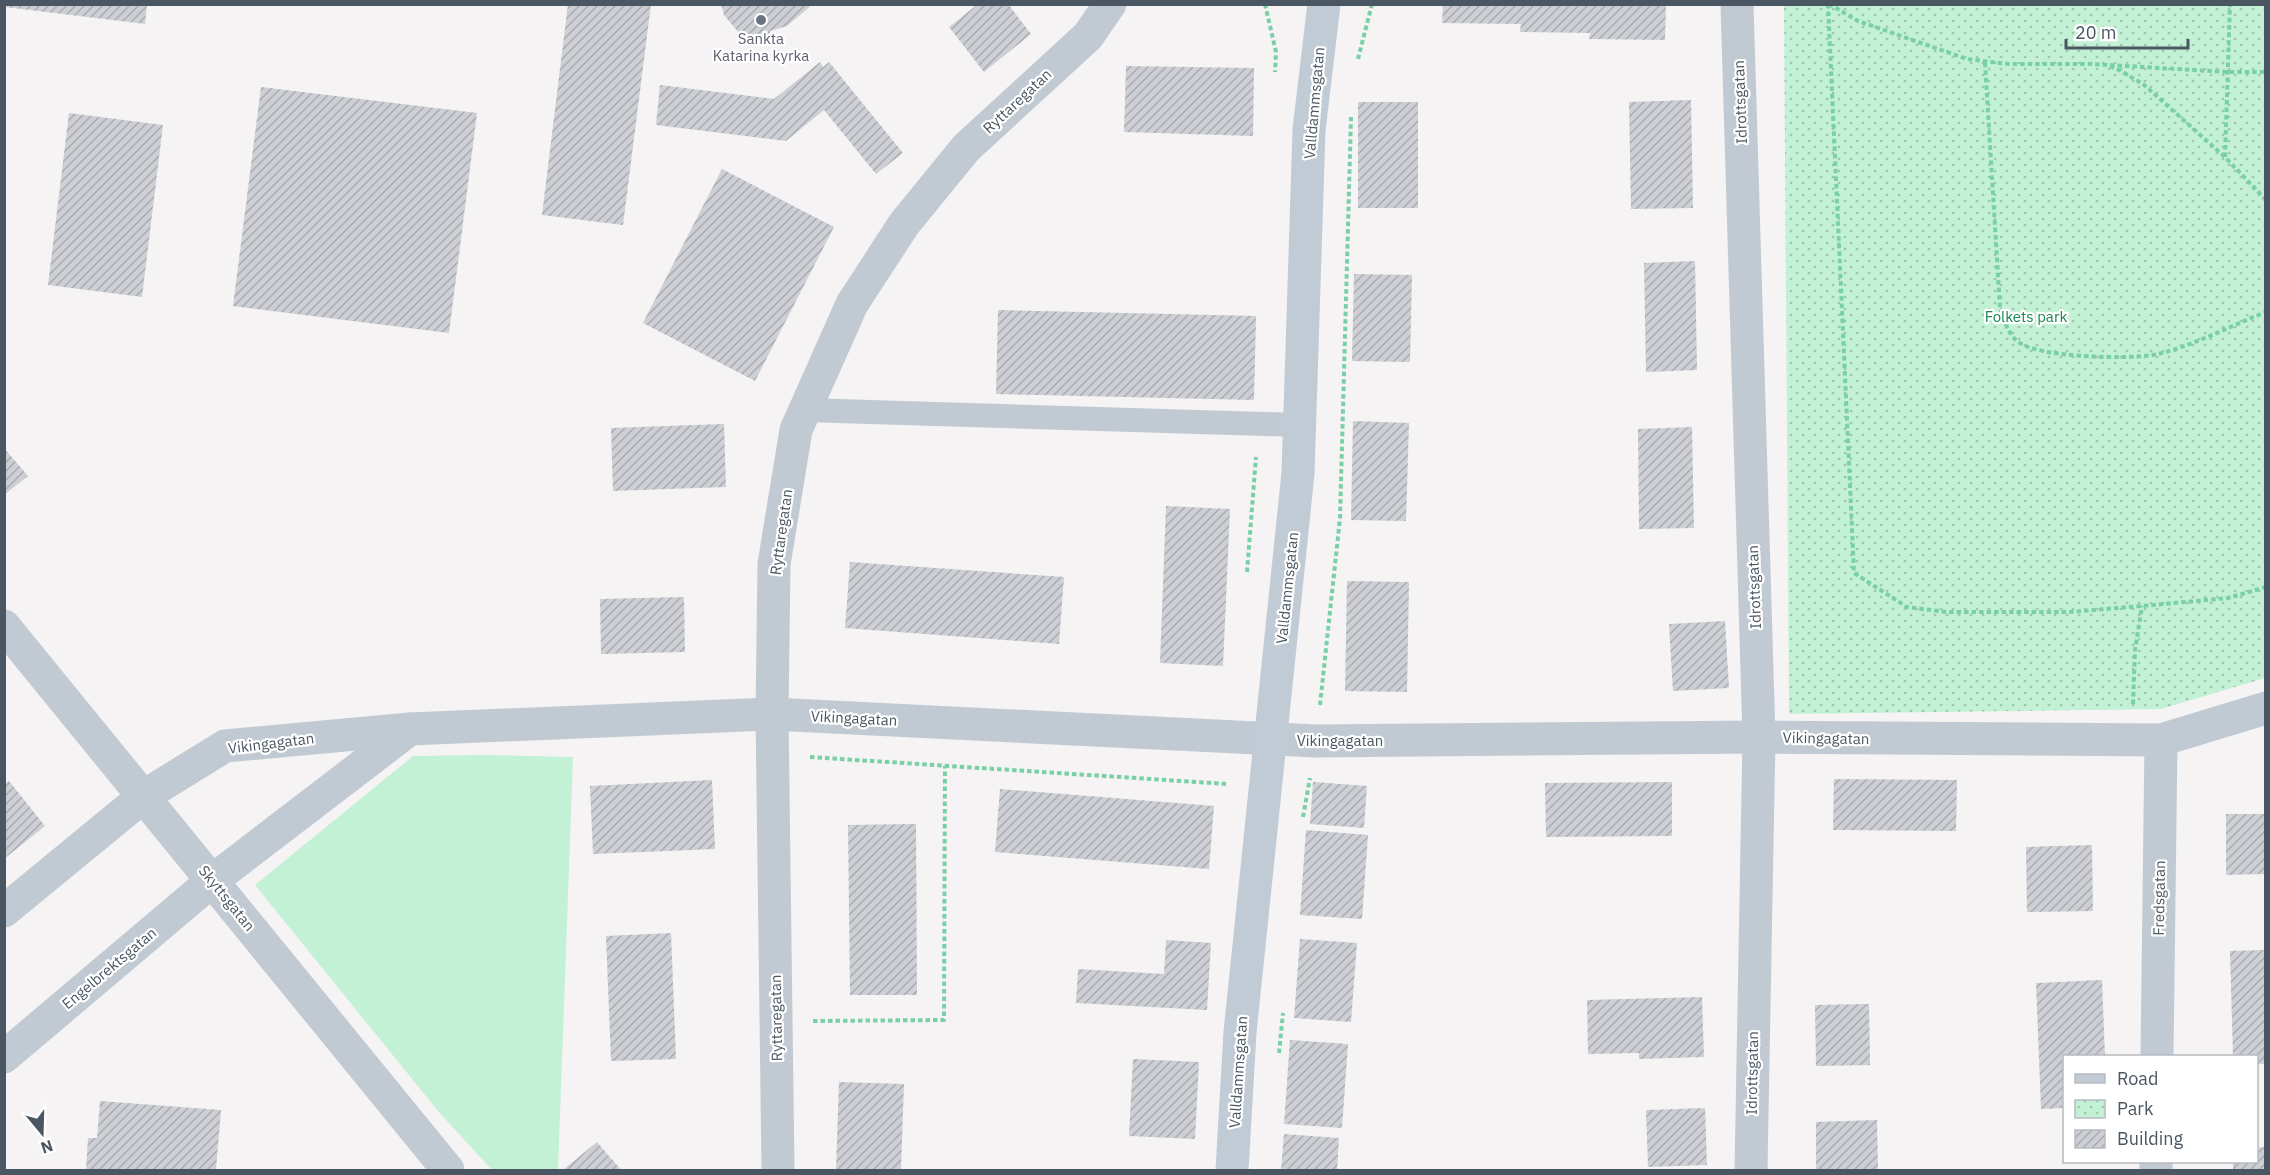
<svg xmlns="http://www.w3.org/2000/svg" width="2270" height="1175" font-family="'IBM Plex Sans',sans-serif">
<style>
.grass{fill:#c3f1d5}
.park{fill:url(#park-dots)}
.building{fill:url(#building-hatch)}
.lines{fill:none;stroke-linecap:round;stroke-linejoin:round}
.path{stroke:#7ad0a6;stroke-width:4;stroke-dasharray:4.5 3;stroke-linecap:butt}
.lane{stroke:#c1cad2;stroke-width:24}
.street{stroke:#c1cad2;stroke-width:33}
.secondary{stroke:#c1cbd6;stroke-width:33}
.worship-dot{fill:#6b7280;stroke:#fff;stroke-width:2}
.labels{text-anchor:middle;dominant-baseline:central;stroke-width:4.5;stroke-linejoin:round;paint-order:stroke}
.worship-label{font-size:15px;fill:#5b616d;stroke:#fff}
.street-label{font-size:15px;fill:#4a5661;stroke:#fff}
.park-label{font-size:15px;fill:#17864f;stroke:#fff}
</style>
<defs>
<pattern id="park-dots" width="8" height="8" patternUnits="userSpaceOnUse" patternTransform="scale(1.5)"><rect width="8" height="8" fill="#c3f1d5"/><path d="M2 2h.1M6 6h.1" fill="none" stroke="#a0c6b0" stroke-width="1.8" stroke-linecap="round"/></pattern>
<pattern id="building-hatch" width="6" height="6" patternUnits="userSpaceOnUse" patternTransform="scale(1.5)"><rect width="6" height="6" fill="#cdcfd5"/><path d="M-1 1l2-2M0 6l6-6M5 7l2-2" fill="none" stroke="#a8abb0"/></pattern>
</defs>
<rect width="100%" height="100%" fill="#f5f3f3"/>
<!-- grass -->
<path class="grass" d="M483,755L573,757L558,1170H492L438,1111L255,885L413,756Z"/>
<!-- park -->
<path class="park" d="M1784,5H2265V678L2161,709L1789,714Z"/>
<!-- building -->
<g class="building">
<path d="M5,4H147L145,24L5,7Z"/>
<path d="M568,4H651L623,225L542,215Z"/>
<path d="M721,4H813L787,26L770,31L769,40L756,41L739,33L724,15Z"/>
<path d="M978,4H1008L1031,34L984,72L949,27Z"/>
<path d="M1443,4H1666L1665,40L1589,39L1590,33L1520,32L1521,24L1442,23Z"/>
<path d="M820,62L823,67L829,62L903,153L876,174L824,110L786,141L656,125L660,85L774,99Z"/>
<path d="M1126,66L1254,68L1253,136L1124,132Z"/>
<path d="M261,87L477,113L449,333L233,306Z"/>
<path d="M1691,100L1693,208L1631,209L1629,102Z"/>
<rect x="1358" y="102" width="60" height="106"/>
<path d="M69,113L163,125L142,297L48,285Z"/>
<path d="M722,169L834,227L755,381L643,323Z"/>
<path d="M1695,261L1697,370L1646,372L1644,263Z"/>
<path d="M1354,274L1412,275L1410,362L1352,361Z"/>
<path d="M998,310L1256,316L1254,400L996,394Z"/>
<path d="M1353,421L1409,423L1406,521L1351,520Z"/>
<path d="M724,424L726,487L613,491L611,428Z"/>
<path d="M1692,427L1694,528L1639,529L1638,429Z"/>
<path d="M4,448L28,476L4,495Z"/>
<path d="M1166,506L1230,509L1223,666L1160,663Z"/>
<path d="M850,562L1064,577L1059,644L845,628Z"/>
<path d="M1347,581L1409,582L1407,692L1345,691Z"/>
<path d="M684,597L685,652L601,654L600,599Z"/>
<path d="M1725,621L1729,688L1673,691L1669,624Z"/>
<path d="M1834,779L1957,780L1956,831L1833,830Z"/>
<path d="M712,780L715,849L593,854L590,786Z"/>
<path d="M9,781L45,826L4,859V784Z"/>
<path d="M1313,782L1367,786L1364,828L1310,824Z"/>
<path d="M1672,782V836L1546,837L1545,783Z"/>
<path d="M1000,789L1214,806L1209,869L995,852Z"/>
<path d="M2226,814H2265V874L2226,875Z"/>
<path d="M916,824L917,995H850L848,825Z"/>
<path d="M1306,830L1368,835L1362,919L1300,915Z"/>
<path d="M2092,845L2093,911L2027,912L2026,847Z"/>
<path d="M671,933L676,1059L611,1061L606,936Z"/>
<path d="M1300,939L1357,943L1351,1022L1294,1018Z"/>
<path d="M1166,940L1211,943L1207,1010L1076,1003L1078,969L1164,974Z"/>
<path d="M2265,950V1064H2256V1056H2233L2230,951Z"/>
<path d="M2102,980L2105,1056H2064V1108L2041,1109L2036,983Z"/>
<path d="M1702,997L1704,1057L1639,1059V1053L1588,1054L1587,1000Z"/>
<path d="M1869,1004L1870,1065L1816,1066L1815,1005Z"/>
<path d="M1290,1040L1348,1044L1342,1128L1284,1124Z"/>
<path d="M1133,1059L1199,1062L1195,1139L1129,1136Z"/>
<path d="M839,1082L904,1084L901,1170H836Z"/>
<path d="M100,1101L221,1110L216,1170H86L88,1138H97Z"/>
<path d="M1705,1108L1707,1165L1648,1167L1646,1110Z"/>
<path d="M1877,1120L1878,1170H1816V1122Z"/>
<path d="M1284,1134L1339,1138L1337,1170H1281Z"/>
<path d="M597,1142L621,1170H563Z"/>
<path d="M2265,1147V1170H2233V1162H2256V1148Z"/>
</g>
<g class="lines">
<!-- path -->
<g class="path">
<path d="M1265,4L1276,52L1275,72"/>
<path d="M1828,4L1854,573L1907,607L1946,612H2069L2142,606L2228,598L2266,587"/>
<path d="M1829,4L1858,21L1967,59L2009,64H2092L2107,65L2119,70L2143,84L2225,157L2266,200"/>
<path d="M1358,59L1372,4"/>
<path d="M1985,63L2000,308C2004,320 2007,332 2017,341C2036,358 2132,360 2158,354C2195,345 2230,326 2266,312"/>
<path d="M2110,65L2227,72H2266"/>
<path d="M2225,157L2230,4"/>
<path d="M1247,572L1256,457"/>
<path d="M2133,704L2135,650L2142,606"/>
<path d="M1320,705L1340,518L1351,117"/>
<path d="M810,757L1228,784"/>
<path d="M1303,817L1310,778"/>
<path d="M813,1021L944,1020L945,766"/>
<path d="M1279,1053L1283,1013"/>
</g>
<!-- lane -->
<path class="lane" d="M805,410L1300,425"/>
<!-- street -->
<g class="street">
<path d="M1737,4L1759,737L1751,1170"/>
<path d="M4,626L448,1170"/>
<path d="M4,911L144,796L225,746L410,729L772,714L1316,741L1759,737L2161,740L2266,708"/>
<path d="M2157,1056L2161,740"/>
<path d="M4,1057L213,880L410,729"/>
<path d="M778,1170L772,714L774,564L796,430L852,304L904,224L966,148L1088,36L1110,4"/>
<path d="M2156,1170V1162"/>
</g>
<!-- secondary -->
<path class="secondary" d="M1232,1170L1240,1032L1298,473L1309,130L1324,4"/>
</g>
<!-- markers -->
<circle class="worship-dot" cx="761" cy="20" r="6"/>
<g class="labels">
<!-- worship labels -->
<g class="worship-label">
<text x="761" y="38">Sankta<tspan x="761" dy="17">Katarina kyrka</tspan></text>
</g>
<!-- street labels -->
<g class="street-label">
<text transform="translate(1017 101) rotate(-43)">Ryttaregatan</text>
<text transform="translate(1740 102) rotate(-92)">Idrottsgatan</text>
<text transform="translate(1314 103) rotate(-85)">Valldammsgatan</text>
<text transform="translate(781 532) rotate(-82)">Ryttaregatan</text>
<text transform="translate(1754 587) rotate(-92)">Idrottsgatan</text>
<text transform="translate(1287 588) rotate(-84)">Valldammsgatan</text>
<text transform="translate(854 718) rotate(3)">Vikingagatan</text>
<text transform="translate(1826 738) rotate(1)">Vikingagatan</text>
<text x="1340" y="740">Vikingagatan</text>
<text transform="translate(271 743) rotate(-7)">Vikingagatan</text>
<text transform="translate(227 898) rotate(51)">Skyttsgatan</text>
<text transform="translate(2159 898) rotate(-89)">Fredsgatan</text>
<text transform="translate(109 968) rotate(-40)">Engelbrektsgatan</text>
<text transform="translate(776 1018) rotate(-91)">Ryttaregatan</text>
<text transform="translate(1238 1072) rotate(-86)">Valldammsgatan</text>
<text transform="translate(1752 1073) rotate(-89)">Idrottsgatan</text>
</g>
<!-- park labels -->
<g class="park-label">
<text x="2026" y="316">Folkets park</text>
</g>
</g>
<!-- border -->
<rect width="2270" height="1175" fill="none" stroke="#4a5661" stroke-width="12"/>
<!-- legend -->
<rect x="2063" y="1055" width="195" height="108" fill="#ffffff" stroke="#b7bbc0" stroke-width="1.5"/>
<rect x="2075" y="1074" width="30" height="9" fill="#c1cbd6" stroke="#b7bbc0" stroke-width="1.5"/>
<text x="2117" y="1085" font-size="18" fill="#4a5661">Road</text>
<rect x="2075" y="1100" width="30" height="18" fill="url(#park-dots)" stroke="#b7bbc0" stroke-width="1.5"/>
<text x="2117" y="1115" font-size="18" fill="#4a5661">Park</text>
<rect x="2075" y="1130" width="30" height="18" fill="url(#building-hatch)" stroke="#b7bbc0" stroke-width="1.5"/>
<text x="2117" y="1145" font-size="18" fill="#4a5661">Building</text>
<!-- north arrow -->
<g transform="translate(42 1133) rotate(161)" stroke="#ffffff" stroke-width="4.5" paint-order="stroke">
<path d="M0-4.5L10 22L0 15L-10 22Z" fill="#4a5661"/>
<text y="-9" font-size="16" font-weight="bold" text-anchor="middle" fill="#4a5661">N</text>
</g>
<!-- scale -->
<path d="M2066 39v9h122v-9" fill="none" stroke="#4a5661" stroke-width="3"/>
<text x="2075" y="39" font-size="18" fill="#4a5661" stroke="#ffffff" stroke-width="4.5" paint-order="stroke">20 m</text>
</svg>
